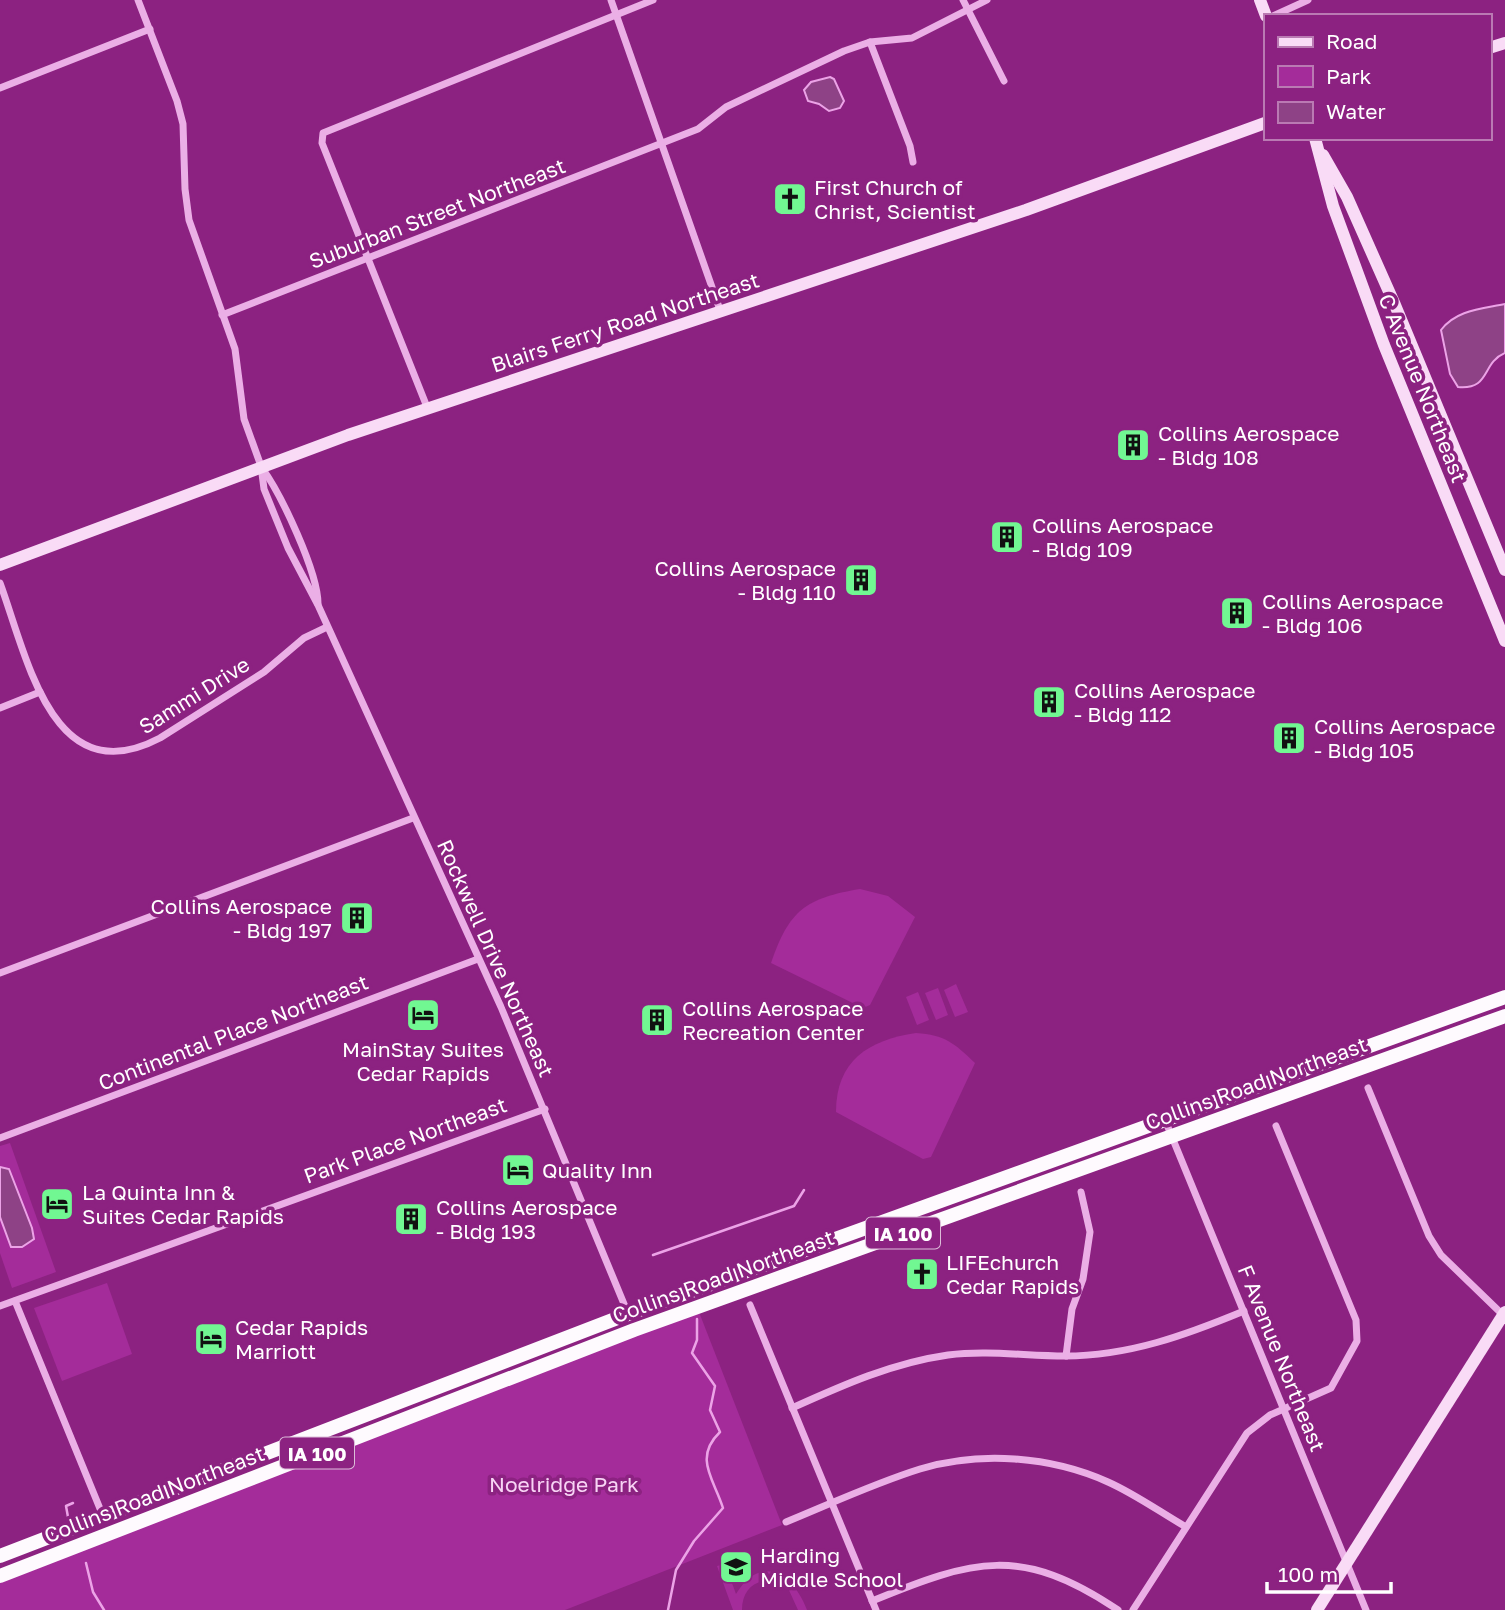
<svg xmlns="http://www.w3.org/2000/svg" width="1505" height="1610" font-family="'Golos Text',sans-serif">
<style>
.green{fill:#a42c9a}
.water{fill:#8e4286;stroke:#eca3e7;stroke-width:2}
.lines{fill:none;stroke-linecap:round;stroke-linejoin:round}
.stream{stroke:#eca3e7;stroke-width:2.5}
.minor{stroke:#ebafe6;stroke-width:7}
.secondary{stroke:#f9dbf6;stroke-width:12}
.trunk{stroke:#fefafe;stroke-width:14}
.labels{text-anchor:middle;dominant-baseline:central;stroke-width:7;stroke-linejoin:round;paint-order:stroke}
.shield{fill:#8c2281;stroke:#dcbdd9;stroke-width:2}
.shield-label{font-size:19px;font-weight:bold;fill:#fff}
.poi-label{font-size:21px;fill:#fff;stroke:#8c2281;text-anchor:start}
.street-label{font-size:21px;fill:#fff;stroke:#8c2281}
.park-label{font-size:21px;fill:#f8d4f5;stroke:#8c2281}
</style>
<rect width="100%" height="100%" fill="#8c2281"/>
<!-- green -->
<g class="green">
<path d="M860,889L888,896L915,917L870,1005L863,1008L771,963C789,910 806,898 860,889Z"/>
<path d="M956,984L968,1012L955,1017L944,990Z"/>
<path d="M938,988L948,1015L936,1020L925,993Z"/>
<path d="M918,992L929,1020L917,1025L906,997Z"/>
<path d="M916,1033C945,1035 954,1043 975,1063L931,1157L923,1159L836,1112C836,1061 868,1040 916,1033Z"/>
<path d="M10,1143L56,1272L12,1288L0,1253V1146Z"/>
<path d="M107,1283L132,1354L62,1381L34,1308Z"/>
<path d="M697,1307L782,1525L565,1610H0V1576Z"/>
<path d="M725,1564L736,1594C761,1553 793,1573 807,1610H798L788,1588L770,1580C752,1581 742,1592 742,1610H733L717,1566Z"/>
</g>
<!-- water -->
<g class="water">
<path d="M830,77L834,79L844,101L840,108L829,111L819,104L808,101L804,90L811,82Z"/>
<path d="M1505,304V353C1481,363 1491,390 1458,387L1450,374L1441,330C1456,310 1481,309 1505,304Z"/>
<path d="M0,1167L9,1169L32,1228L34,1239L22,1247H11L0,1217Z"/>
</g>
<g class="lines">
<!-- stream -->
<g class="stream">
<path d="M653,1255L794,1206L804,1190"/>
<path d="M68,1517L66,1506L73,1503"/>
<path d="M86,1563L93,1592L104,1610"/>
<path d="M668,1610L676,1570L694,1541L723,1508C714,1479 693,1458 720,1432L710,1410L715,1386L692,1353L697,1340V1319"/>
</g>
<!-- minor -->
<g class="minor">
<path d="M138,0L177,101L183,124L185,189L189,220L235,349L244,419L261,466L264,489L288,548L318,605L501,1007L629,1316"/>
<path d="M611,0L720,310"/>
<path d="M963,0L1004,81"/>
<path d="M1273,16L1308,0"/>
<path d="M870,42L910,146L913,162"/>
<path d="M0,88L150,29"/>
<path d="M222,315L698,129L726,107L844,51L870,42L912,38L987,0"/>
<path d="M427,407L322,143L323,133L653,0"/>
<path d="M262,468C281,494 318,572 318,604"/>
<path d="M0,583C27,656 52,795 160,738L264,672L304,638L327,627"/>
<path d="M0,708L40,692"/>
<path d="M0,973L413,818"/>
<path d="M1368,1088L1429,1236L1441,1255L1503,1315"/>
<path d="M1165,1120L1366,1610"/>
<path d="M0,1138L478,959"/>
<path d="M15,1301L103,1516"/>
<path d="M750,1305L876,1610"/>
<path d="M0,1306L545,1109"/>
<path d="M1066,1356L1072,1309L1083,1279L1090,1232L1081,1192"/>
<path d="M792,1408C843,1385 892,1363 948,1355C987,1350 1026,1356 1065,1356C1129,1356 1186,1335 1244,1311"/>
<path d="M786,1522C830,1504 875,1483 920,1469C980,1451 1050,1456 1108,1482C1135,1494 1160,1512 1186,1527"/>
<path d="M872,1601C974,1559 1021,1545 1118,1610"/>
<path d="M1133,1610L1247,1433L1270,1415L1331,1388L1357,1341L1356,1320L1276,1126"/>
</g>
<!-- secondary -->
<g class="secondary">
<path d="M1260,0L1266,16"/>
<path d="M1489,48L1505,43"/>
<path d="M1315,138L1333,206L1384,345L1505,641"/>
<path d="M1323,155L1347,197L1395,305L1505,570"/>
<path d="M0,565L348,435L1026,210L1265,123"/>
<path d="M1317,1610L1505,1312"/>
</g>
<!-- trunk -->
<g class="trunk">
<path d="M0,1556L628,1314L1505,997"/>
<path d="M0,1576L634,1330L1505,1016"/>
</g>
</g>
<!-- icons -->
<defs>
<g id="church-square" transform="scale(1.75)"><rect x="-9" y="-9" width="18" height="18" rx="4" fill="#71f792" stroke="#8c2281"/><path d="M-1.2-6h2.4v3.5h3.3v2.4h-3.3V6h-2.4V-.1h-3.3v-2.4h3.3Z" fill="#111"/></g>
<g id="building-square" transform="scale(1.75)"><rect x="-9" y="-9" width="18" height="18" rx="4" fill="#71f792" stroke="#8c2281"/><path d="M-4-6H4V6H1V3H-1V6H-4ZM-2.5-4.3h1.7v1.8h-1.7ZM.8-4.3h1.7v1.8H.8ZM-2.5-1h1.7V.8h-1.7ZM.8-1h1.7V.8H.8Z" fill="#111"/></g>
<g id="hotel-square" transform="scale(1.75)"><rect x="-9" y="-9" width="18" height="18" rx="4" fill="#71f792" stroke="#8c2281"/><path d="M-6-4.5h1.5V1H6V5H4.5V3h-9V5H-6ZM-4 0a1.8 1.8 0 1 1 3.6 0ZM.5 0V-2.5h3Q6-2.5 6 0Z" fill="#111"/></g>
<g id="school-square" transform="scale(1.75)"><rect x="-9" y="-9" width="18" height="18" rx="4" fill="#71f792" stroke="#8c2281"/><path d="M0-5L7-2L0 1L-7-2ZM-4 1L0 2.5L4 1V4Q0 6-4 4Z" fill="#111"/></g>
</defs>
<g fill-rule="evenodd">
<use href="#church-square" x="790" y="199"/>
<use href="#building-square" x="1133" y="445"/>
<use href="#building-square" x="1007" y="537"/>
<use href="#building-square" x="861" y="580"/>
<use href="#building-square" x="1237" y="613"/>
<use href="#building-square" x="1049" y="702"/>
<use href="#building-square" x="1289" y="738"/>
<use href="#building-square" x="357" y="918"/>
<use href="#hotel-square" x="423" y="1015"/>
<use href="#building-square" x="657" y="1020"/>
<use href="#hotel-square" x="518" y="1170"/>
<use href="#hotel-square" x="57" y="1204"/>
<use href="#building-square" x="411" y="1219"/>
<use href="#church-square" x="922" y="1274"/>
<use href="#hotel-square" x="211" y="1339"/>
<use href="#school-square" x="736" y="1567"/>
</g>
<g class="labels">
<!-- shield labels -->
<g class="shield">
<rect x="866" y="1217.5" width="74" height="31" rx="5"/>
<rect x="280" y="1437.5" width="74" height="31" rx="5"/>
</g>
<g class="shield-label">
<text x="903" y="1233">IA 100</text>
<text x="317" y="1453">IA 100</text>
</g>
<!-- poi labels -->
<g class="poi-label">
<text x="814" y="187">First Church of<tspan x="814" dy="24">Christ, Scientist</tspan></text>
<text x="1158" y="433">Collins Aerospace<tspan x="1158" dy="24">- Bldg 108</tspan></text>
<text x="1032" y="525">Collins Aerospace<tspan x="1032" dy="24">- Bldg 109</tspan></text>
<text x="836" y="568" text-anchor="end">Collins Aerospace<tspan x="836" dy="24">- Bldg 110</tspan></text>
<text x="1262" y="601">Collins Aerospace<tspan x="1262" dy="24">- Bldg 106</tspan></text>
<text x="1074" y="690">Collins Aerospace<tspan x="1074" dy="24">- Bldg 112</tspan></text>
<text x="1314" y="726">Collins Aerospace<tspan x="1314" dy="24">- Bldg 105</tspan></text>
<text x="332" y="906" text-anchor="end">Collins Aerospace<tspan x="332" dy="24">- Bldg 197</tspan></text>
<text x="682" y="1008">Collins Aerospace<tspan x="682" dy="24">Recreation Center</tspan></text>
<text x="423" y="1049" text-anchor="middle">MainStay Suites<tspan x="423" dy="24">Cedar Rapids</tspan></text>
<text x="542" y="1170">Quality Inn</text>
<text x="82" y="1192">La Quinta Inn &amp;<tspan x="82" dy="24">Suites Cedar Rapids</tspan></text>
<text x="436" y="1207">Collins Aerospace<tspan x="436" dy="24">- Bldg 193</tspan></text>
<text x="946" y="1262">LIFEchurch<tspan x="946" dy="24">Cedar Rapids</tspan></text>
<text x="235" y="1327">Cedar Rapids<tspan x="235" dy="24">Marriott</tspan></text>
<text x="760" y="1555">Harding<tspan x="760" dy="24">Middle School</tspan></text>
</g>
<!-- street labels -->
<g class="street-label">
<text transform="translate(437 213) rotate(-21)">Suburban Street Northeast</text>
<text transform="translate(625 322) rotate(-18)">Blairs Ferry Road Northeast</text>
<text transform="translate(1423 388) rotate(68)">C Avenue Northeast</text>
<text transform="translate(194 695) rotate(-32)">Sammi Drive</text>
<text transform="translate(496 958) rotate(66)">Rockwell Drive Northeast</text>
<text transform="translate(233 1032) rotate(-21)">Continental Place Northeast</text>
<text transform="translate(1256 1083) rotate(-20)">Collins Road Northeast</text>
<text transform="translate(405 1140) rotate(-20)">Park Place Northeast</text>
<text transform="translate(723 1276) rotate(-20)">Collins Road Northeast</text>
<text transform="translate(1282 1358) rotate(68)">F Avenue Northeast</text>
<text transform="translate(154 1494) rotate(-21)">Collins Road Northeast</text>
</g>
<!-- park labels -->
<g class="park-label">
<text x="564" y="1484">Noelridge Park</text>
</g>
</g>
<!-- legend -->
<rect x="1264" y="14" width="228" height="126" fill="#8c2281" stroke="#ba7ab3" stroke-width="2"/>
<rect x="1278" y="37" width="35" height="10" fill="#f9dbf6" stroke="#ba7ab3" stroke-width="2"/>
<text x="1326" y="49" font-size="21" fill="#ffffff">Road</text>
<rect x="1278" y="66" width="35" height="21" fill="#a42c9a" stroke="#ba7ab3" stroke-width="2"/>
<text x="1326" y="84" font-size="21" fill="#ffffff">Park</text>
<rect x="1278" y="102" width="35" height="21" fill="#8e4286" stroke="#ba7ab3" stroke-width="2"/>
<text x="1326" y="119" font-size="21" fill="#ffffff">Water</text>
<!-- scale -->
<path d="M1267 1582v10h124v-10" fill="none" stroke="#ffffff" stroke-width="3.5"/>
<text x="1278" y="1582" font-size="21" fill="#ffffff" stroke="#8c2281" stroke-width="5" paint-order="stroke">100 m</text>
</svg>
